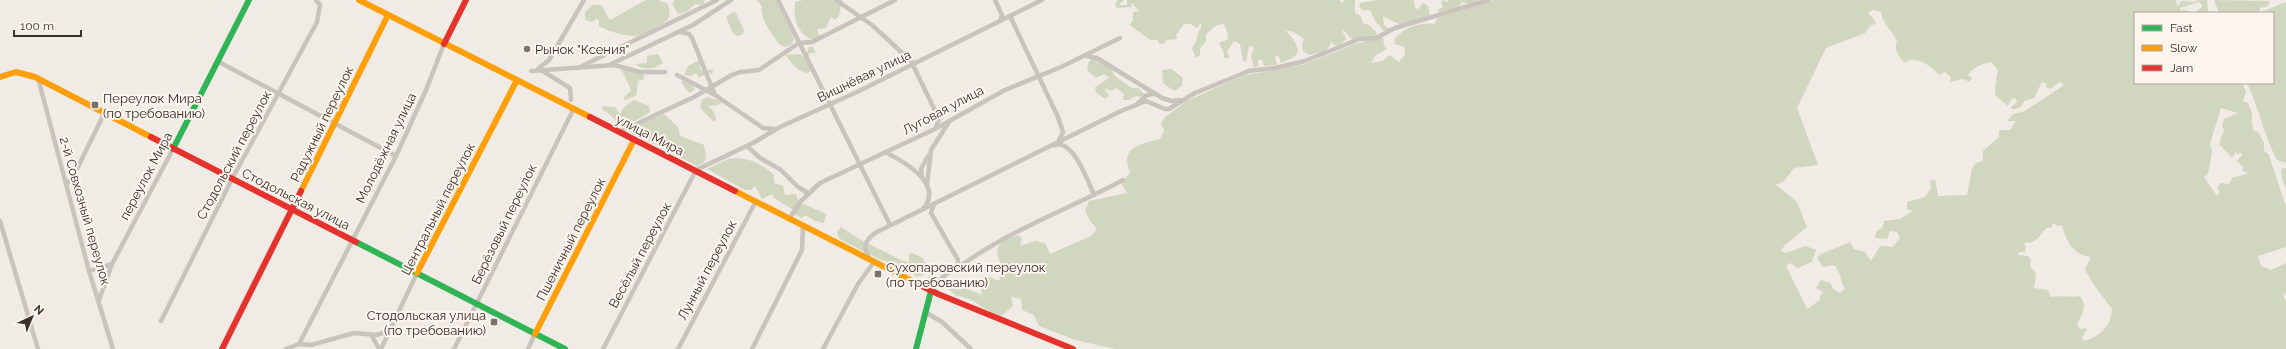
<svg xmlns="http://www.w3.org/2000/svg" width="2286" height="349" font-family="Raleway,sans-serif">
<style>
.green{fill:#d1d6bf;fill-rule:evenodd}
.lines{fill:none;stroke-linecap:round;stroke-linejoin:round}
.street{stroke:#c9c3be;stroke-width:4.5}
.fast{stroke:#30b455;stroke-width:6}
.slow{stroke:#ff9f0a;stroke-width:6}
.jam{stroke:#e5322d;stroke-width:6}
.poi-dot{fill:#7a716c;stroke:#fbf5ee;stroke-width:1.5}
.labels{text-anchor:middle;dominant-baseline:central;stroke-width:4;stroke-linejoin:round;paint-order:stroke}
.poi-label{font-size:13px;fill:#3b302b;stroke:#fbf5ee;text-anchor:start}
.street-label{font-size:13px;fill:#3b302b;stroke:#fbf5ee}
</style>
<rect width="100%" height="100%" fill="#f0ebe5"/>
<!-- green -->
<g class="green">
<path d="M646,0H658L668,4C669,9 671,14 668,19C663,25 642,36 635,36C625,36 607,31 599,26V20L596,19L592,22L585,20V12L592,5H601L610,20Z"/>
<path d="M675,0H710H705L703,5L695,4L688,11L678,14L672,3Z"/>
<path d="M757,0H776L794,38L792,44L786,47L780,45C773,36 760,19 762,7Z"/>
<path d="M803,0H842L839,16L835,20L831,17L826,28L817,29L819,36L813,40C797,34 793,18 795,2Z"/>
<path d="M1117,0H1124L1119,5H1127V0H1339L1342,3L1345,0H1355V13L1360,15L1363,23L1369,25L1377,33L1374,36L1353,40L1341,28L1346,39L1340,45H1335L1331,42C1329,52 1319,53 1309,55L1303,51L1302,44L1304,39L1292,31H1286C1292,38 1297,42 1298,52L1294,57L1281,63L1279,57L1275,55L1277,65L1264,66L1262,60H1258V66L1254,68L1251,56L1254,47L1249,46L1246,62L1243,61L1240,44L1234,41L1227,51L1229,58H1224V53L1219,43L1227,40L1228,34L1224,24L1217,25L1206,34V42L1200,48V55L1196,58L1192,48C1198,42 1196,35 1201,28V23L1197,28L1191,24H1184L1176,35L1177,39L1166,40L1164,44L1158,43V40H1150L1130,25L1133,20V12L1139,11L1132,3L1131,7L1118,8L1115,6Z"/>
<path d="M1378,0H1414L1415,8L1418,9L1423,3L1428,6L1430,15L1401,25L1383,16L1384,25L1390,29L1384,31L1375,21L1370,10H1362L1359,6L1360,3Z"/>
<path d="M1443,0L1447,2L1449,0H1478L1470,4L1462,2L1459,7L1440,12L1437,10L1443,7L1441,3Z"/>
<path d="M1494,0H2175L2178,6L2181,1L2195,2L2197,0H2207L2208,11L2207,13H2194L2203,6L2199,2L2180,8L2181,11L2185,10L2193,13H2135V83H2242L2246,92L2243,101L2248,103L2252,113C2251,116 2253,126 2253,131L2258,132L2264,143V151L2269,155L2286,207V247L2258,256L2261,266L2271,270L2286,263V293L2283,295L2286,302V349H1115L1075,340L1039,326L1034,315L1022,310L1021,299L1011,297L1013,306L1001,316L985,309L972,300L955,295L944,285L947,282L983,295L981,291L983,278L990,277L999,281L1002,269L997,253L999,245L1004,240L1019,235L1022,239L1020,246L1035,241L1045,243L1050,254L1091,236L1097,229L1090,221L1085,210L1089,201L1127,193L1122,184L1130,172C1119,147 1141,144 1160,139L1164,131L1161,123L1165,117L1187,101L1231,81L1247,75L1305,64L1355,44L1383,37L1384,46L1387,49L1376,55L1371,63L1382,61L1390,55L1399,62L1405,55L1404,47L1395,44L1394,40C1404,27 1420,22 1435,24L1437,18ZM1873,10L1881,12C1883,25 1892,30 1897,41C1893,50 1899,57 1905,63C1915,54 1931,66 1939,75L1945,72L1951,77L1950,83C1957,80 1962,77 1969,82L1972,78L1968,75C1973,67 1982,64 1991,62L1998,70C1996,79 1995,86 1995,95L2008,106L2011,100L2016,98L2017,102L2011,107L2012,109C2019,109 2022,107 2024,101L2034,98L2042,82L2046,83V87L2051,89L2059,82L2063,83V86L2023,112L2013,114L2007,121H2016L2010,130H1999V137L1983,151V161L1976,163L1972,168L1967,195L1938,196L1935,179L1930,181L1931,188L1925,197L1907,202V209L1913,211L1900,219L1884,221L1883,227L1876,232L1875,238L1887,239L1890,231L1897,232L1900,238L1893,247L1880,246L1871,261L1865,252L1854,249L1850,242L1821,254L1817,258L1823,267L1834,265C1843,276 1839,280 1845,289L1840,293L1833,289L1830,283L1821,280L1816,288L1823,292L1820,296V300L1807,309L1786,266L1790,263L1798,268L1812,262L1816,250L1806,246L1786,253L1781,251L1784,246L1807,227L1797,202L1776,185L1784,181L1794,168L1818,165L1797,108L1826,48L1865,33L1870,26L1875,24L1876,22L1868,13ZM2221,108L2238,113L2224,119L2222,126L2224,130L2219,144L2232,158L2236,151L2237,154L2241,153L2242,155L2237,161L2243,167L2242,171L2249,173L2232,178L2229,184L2221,183L2217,188L2220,193L2217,196L2204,177L2208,174L2212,151L2210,144ZM2053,223L2058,226L2062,225C2066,241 2073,255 2091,257L2085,270L2094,285L2112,309C2110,327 2102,335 2085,341L2082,338L2087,329L2083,328L2081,330L2077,325C2082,313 2088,307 2080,296C2069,298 2062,295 2051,297L2048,290L2034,288L2036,273L2030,267L2031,260L2028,256L2018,255L2019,252H2025L2026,247L2024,243C2036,243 2040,236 2046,228H2051Z"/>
<path d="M2214,0L2270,1L2268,6L2260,8L2259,13L2286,2V163L2277,160C2264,136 2259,108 2247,83H2273V13H2219Z"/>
<path d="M735,11L744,30L743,34L737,36L732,32L726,17Z"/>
<path d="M809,47H813L816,53H810L807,58L812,70L808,73C795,71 793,63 785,55L800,54L805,58Z"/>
<path d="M658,54L663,63C655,69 644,71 635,64L647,63V56Z"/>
<path d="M1095,56L1109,65L1115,76L1123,82L1132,88H1138L1145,95L1142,97L1136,96L1129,100H1123L1124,94L1116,88L1111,91L1104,88L1109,96L1105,99L1096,92L1095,87L1109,78L1104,74L1096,78L1087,70L1089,61Z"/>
<path d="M701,59L700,69L703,71L713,69L712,75L709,72L699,78L696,73L691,76L684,75L688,66Z"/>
<path d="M621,68L644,75V79L638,81L636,96L625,100L623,99L631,90Z"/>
<path d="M1172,69L1183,78L1182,86L1174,91L1163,83L1162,70Z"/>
<path d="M683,81L692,85L695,90L689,93L681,82Z"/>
<path d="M707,97L724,102L717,105L708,106L714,112L716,119L714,122L700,108L702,100Z"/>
<path d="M634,100L649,106L650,112C640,118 624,131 614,119C609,114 608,112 602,110L603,106L615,107L620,114L624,107Z"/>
<path d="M664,114L678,127L680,136L704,145L706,157L704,163L697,166L629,131L633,126Z"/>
<path d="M737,158C752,159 763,165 774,175V183L783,186L785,195L796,194L799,204H804L826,214L824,223L815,221L805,215L802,218L796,215L792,209L774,198L772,194L762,199L755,186L751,190H745L707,169L728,159Z"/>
<path d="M2286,168V188L2282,180L2281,169Z"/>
<path d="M841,227L861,240L903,261L909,262V254L912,253C919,256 924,257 926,265L923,267L925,271L923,275L917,277L905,268L879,259L845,242L839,238L837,232Z"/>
</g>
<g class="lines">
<!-- street -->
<g class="street">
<path d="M778,0L890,225"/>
<path d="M836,0L872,25L911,61L939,119L936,127"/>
<path d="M995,0L1002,15L1000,21"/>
<path d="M1010,16L1058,117L1063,132L1059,140"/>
<path d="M680,32L689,34L692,38L715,95"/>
<path d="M1086,56L1097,58L1162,98L1172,101L1180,100"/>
<path d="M217,61L396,156"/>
<path d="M609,65L693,25L731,0"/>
<path d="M578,68L717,0"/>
<path d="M538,69L549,60L584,0"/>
<path d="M541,70L570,88L571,100"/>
<path d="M531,71L614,65L640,72H665"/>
<path d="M677,75L715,95L763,128L775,129"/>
<path d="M38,78L89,271L113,349"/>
<path d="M1138,103L1147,95L1153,94"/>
<path d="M619,132L694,97L732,75L740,72L759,70L799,43L812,42L895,0"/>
<path d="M1055,145C1073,139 1088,181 1094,195"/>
<path d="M747,146L760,158L781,170L798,187L808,193"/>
<path d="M885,152C903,161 945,184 923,209"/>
<path d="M922,176L921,169L928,156"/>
<path d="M66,185L73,177L104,114"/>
<path d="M927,185L931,150L949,122"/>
<path d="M934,204L931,213L958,260L957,268"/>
<path d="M789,219L801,201L820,183L935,129L1005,90L1061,67L1120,38"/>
<path d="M0,221L38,349"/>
<path d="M870,259C861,247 866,239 877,232L1121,111L1146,101L1165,109H1169L1195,93L1249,71L1275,68L1305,61L1359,39L1376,38L1395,28L1488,0"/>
<path d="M89,271L112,264"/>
<path d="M931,291C938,277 954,270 966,262C1015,228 1071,208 1123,180"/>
<path d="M99,300L112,264L173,149"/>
<path d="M925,312L942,322L971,349"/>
<path d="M161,321L232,179L317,22L320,5L316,0"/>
<path d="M371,334L379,349"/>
<path d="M299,344L396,156L426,90L444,44"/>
<path d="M286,349L299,344L311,345L354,333L376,335L390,331"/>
<path d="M381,349L417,273"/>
<path d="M454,349L574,108"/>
<path d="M528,349L535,334"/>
<path d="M603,349L696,170L753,143L780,127L857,92L1042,0"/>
<path d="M678,349L756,201"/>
<path d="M752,349L802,250L803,227"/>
<path d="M823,349L858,284L874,262"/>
</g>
<!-- fast -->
<g class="fast">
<path d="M173,149L249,0"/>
<path d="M356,242L565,349"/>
<path d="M916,349L931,291"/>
</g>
<!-- slow -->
<g class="slow">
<path d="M359,0L590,117"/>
<path d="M0,77L16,72L35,77L151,137"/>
<path d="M301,191L388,15"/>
<path d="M735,191L916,283"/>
<path d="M417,273L517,80"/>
<path d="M535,334L634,140"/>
</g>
<!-- jam -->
<g class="jam">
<path d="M444,44L466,0"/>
<path d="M590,117L735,191"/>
<path d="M151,137L356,242"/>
<path d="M916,283L938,294L1073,349"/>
<path d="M222,349L301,191"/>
</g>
</g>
<!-- markers -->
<g class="poi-dot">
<circle cx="527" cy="49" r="4"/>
<rect x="91" y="101" width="8" height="8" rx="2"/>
<rect x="874" y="270" width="8" height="8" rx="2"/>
<rect x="490" y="318" width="8" height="8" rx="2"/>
</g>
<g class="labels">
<!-- poi labels -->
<g class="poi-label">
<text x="535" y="49">Рынок "Ксения"</text>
<text x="103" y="98">Переулок Мира<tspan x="103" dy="15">(по требованию)</tspan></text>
<text x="886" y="267">Сухопаровский переулок<tspan x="886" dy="15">(по требованию)</tspan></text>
<text x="486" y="315" text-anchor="end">Стодольская улица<tspan x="486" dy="15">(по требованию)</tspan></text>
</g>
<!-- street labels -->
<g class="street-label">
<text transform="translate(864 76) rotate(-26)">Вишнёвая улица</text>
<text transform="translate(943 110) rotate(-28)">Луговая улица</text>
<text transform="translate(322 124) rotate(-64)">Радужный переулок</text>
<text transform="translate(650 135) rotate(27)">улица Мира</text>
<text transform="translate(386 148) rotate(-64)">Молодёжная улица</text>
<text transform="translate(234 155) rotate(-62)">Стодольский переулок</text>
<text transform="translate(146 176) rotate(-62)">переулок Мира</text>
<text transform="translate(296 199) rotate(27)">Стодольская улица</text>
<text transform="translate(438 209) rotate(-63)">Центральный переулок</text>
<text transform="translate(85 211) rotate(74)">2-й Совхозный переулок</text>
<text transform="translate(504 224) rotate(-64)">Берёзовый переулок</text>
<text transform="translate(571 239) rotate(-63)">Пшеничный переулок</text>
<text transform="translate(640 255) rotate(-62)">Весёлый переулок</text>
<text transform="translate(707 270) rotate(-62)">Лунный переулок</text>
</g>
</g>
<!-- legend -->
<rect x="2134" y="12" width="140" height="72" fill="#fbf5ee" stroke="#aea6a0"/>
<rect x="2142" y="25" width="20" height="6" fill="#30b455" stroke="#aea6a0"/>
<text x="2170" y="32" font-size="12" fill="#3b302b">Fast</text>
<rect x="2142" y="45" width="20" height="6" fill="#ff9f0a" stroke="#aea6a0"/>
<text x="2170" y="52" font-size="12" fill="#3b302b">Slow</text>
<rect x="2142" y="65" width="20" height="6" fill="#e5322d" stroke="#aea6a0"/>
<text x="2170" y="72" font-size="12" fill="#3b302b">Jam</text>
<!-- north arrow -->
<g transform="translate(32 317) rotate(44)" stroke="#fbf5ee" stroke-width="3" paint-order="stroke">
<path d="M0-3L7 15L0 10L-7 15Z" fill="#3b302b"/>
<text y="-6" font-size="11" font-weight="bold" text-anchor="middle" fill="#3b302b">N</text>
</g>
<!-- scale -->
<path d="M14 30v6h67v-6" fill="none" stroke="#3b302b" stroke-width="2"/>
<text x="20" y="30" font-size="12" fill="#3b302b" stroke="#fbf5ee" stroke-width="3" paint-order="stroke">100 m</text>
</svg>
